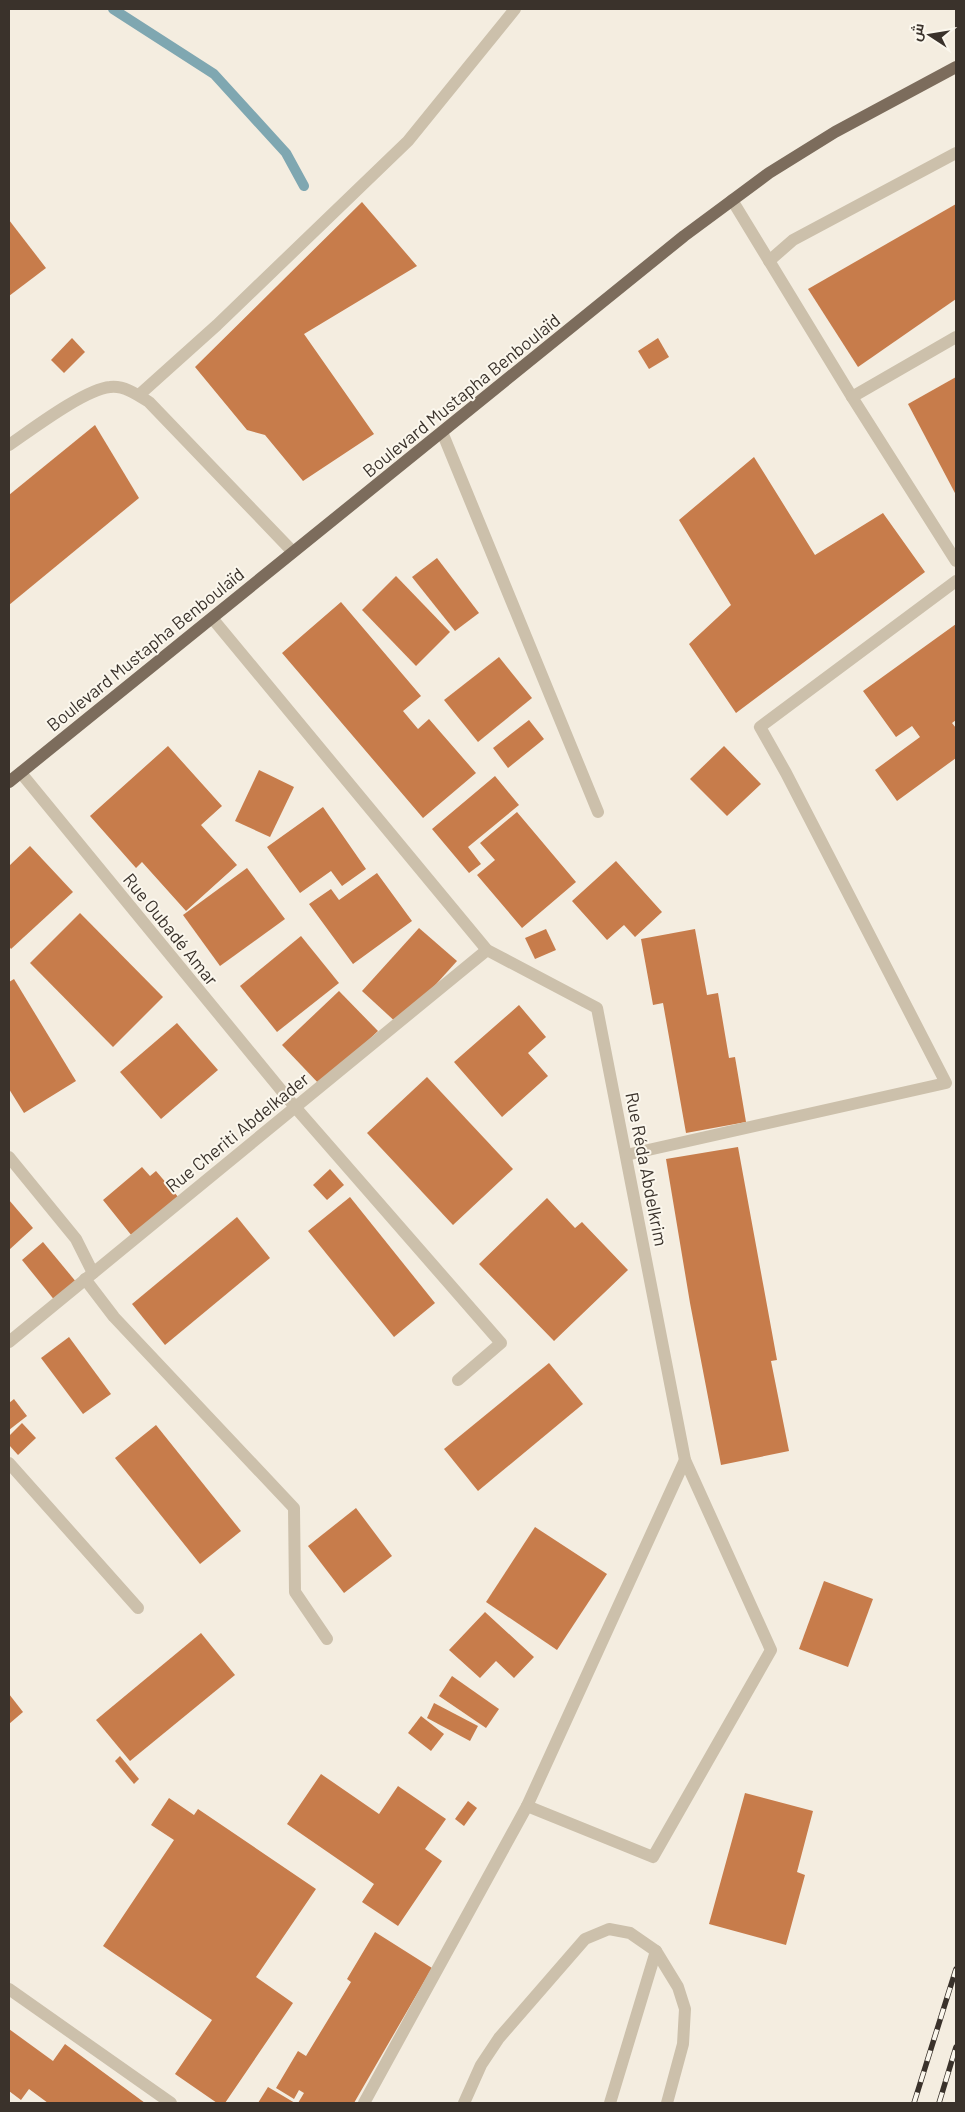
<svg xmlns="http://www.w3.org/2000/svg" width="965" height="2112" font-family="Barlow,Cairo,sans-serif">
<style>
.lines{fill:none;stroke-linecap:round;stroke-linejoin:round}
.stream{stroke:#7fa7b1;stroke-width:10}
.building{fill:#c77c4b}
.minor{stroke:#ccc0ab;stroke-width:12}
.major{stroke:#7c6c5c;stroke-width:12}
.rail-casing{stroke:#3a322b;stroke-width:5.5}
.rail{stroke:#fbf7ed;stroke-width:4;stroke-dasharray:11;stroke-linecap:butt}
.labels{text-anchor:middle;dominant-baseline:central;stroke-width:4;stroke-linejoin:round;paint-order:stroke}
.street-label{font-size:18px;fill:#3a322b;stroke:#fbf7ed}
</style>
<rect width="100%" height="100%" fill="#f4ede0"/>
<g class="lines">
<!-- stream -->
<path class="stream" d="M113,9L214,74L286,153L304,186"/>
</g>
<!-- building -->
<g class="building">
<path d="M362,202L417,266L304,334L374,434L303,481L265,435L247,430L195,367Z"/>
<path d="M956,204V299L858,367L808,289Z"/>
<path d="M9,220L46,268L9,296Z"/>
<path d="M72,338L85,352L64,373L51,360Z"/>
<path d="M658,338L669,357L649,369L638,351Z"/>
<path d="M956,377V495L908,404Z"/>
<path d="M95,425L139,498L9,605V495Z"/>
<path d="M754,457L815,555L883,513L925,572L736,713L689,644L731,605L679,520Z"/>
<path d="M437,558L479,613L455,631L412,577Z"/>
<path d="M396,576L450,632L416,666L362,610Z"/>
<path d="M341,602L421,696L403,711L418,729L429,719L476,773L423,818L282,653Z"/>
<path d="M956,624V720L952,723L956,728V758L897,801L875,770L920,737L912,726L896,737L863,691Z"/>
<path d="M499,657L532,698L478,742L444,700Z"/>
<path d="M529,720L544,739L508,768L493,748Z"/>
<path d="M168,746L222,806L201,825L237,865L186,911L142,862L136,868L90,816Z"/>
<path d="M724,746L761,784L727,816L690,779Z"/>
<path d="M259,770L294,787L270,837L235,821Z"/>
<path d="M495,776L519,805L468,847L481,864L469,873L432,829Z"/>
<path d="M323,807L366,869L342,886L331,871L300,893L267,847Z"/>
<path d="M517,812L576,882L522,928L477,875L495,860L480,843Z"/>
<path d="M30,846L73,892L11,949L9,946V866Z"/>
<path d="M616,861L662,912L635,937L624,925L607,940L572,901Z"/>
<path d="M247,868L285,919L220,966L183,915Z"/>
<path d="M377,873L412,921L353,964L309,904L331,889L339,900Z"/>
<path d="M80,913L163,997L113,1047L30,963Z"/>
<path d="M419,928L457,961L399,1025L362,991Z"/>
<path d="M546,929L556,950L535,959L525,938Z"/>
<path d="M695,929L707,995L718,993L729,1058L735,1057L746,1122L686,1133L663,1003L653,1005L641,939Z"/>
<path d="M301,936L339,983L277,1032L240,986Z"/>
<path d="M14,979L76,1081L24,1113L9,1089V982Z"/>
<path d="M339,991L378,1031L321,1086L282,1045Z"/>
<path d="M519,1005L546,1037L528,1053L548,1076L502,1117L454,1062Z"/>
<path d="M177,1023L218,1070L161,1119L120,1072Z"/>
<path d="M427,1077L513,1169L453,1225L367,1133Z"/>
<path d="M738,1147L777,1360L771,1361L789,1451L721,1465L690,1303L666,1159Z"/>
<path d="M142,1167L150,1176L156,1171L179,1198L132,1236L103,1200Z"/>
<path d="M330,1169L344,1185L327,1200L313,1185Z"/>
<path d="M350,1197L435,1303L394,1337L308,1231Z"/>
<path d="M547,1198L575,1228L582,1222L628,1270L554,1341L479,1264Z"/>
<path d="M9,1200L33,1228L9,1250Z"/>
<path d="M237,1217L270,1258L165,1345L132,1304Z"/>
<path d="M43,1242L77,1283L56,1302L22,1260Z"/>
<path d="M69,1337L111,1394L83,1414L41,1358Z"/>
<path d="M549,1363L583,1404L478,1491L444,1449Z"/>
<path d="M14,1399L27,1416L9,1430V1403Z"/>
<path d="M22,1423L36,1438L18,1455L9,1445V1436Z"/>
<path d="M156,1425L241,1531L200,1564L115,1458Z"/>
<path d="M356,1508L392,1556L344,1593L308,1546Z"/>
<path d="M535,1527L607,1574L557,1650L486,1602Z"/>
<path d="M824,1581L873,1599L848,1667L799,1649Z"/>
<path d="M485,1612L534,1657L514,1678L496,1661L480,1678L449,1650Z"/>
<path d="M201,1633L235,1675L130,1761L96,1720Z"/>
<path d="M452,1676L499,1709L486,1728L439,1696Z"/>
<path d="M9,1694L23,1712L9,1724Z"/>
<path d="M434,1703L478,1726L470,1741L427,1718Z"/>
<path d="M421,1716L444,1734L431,1751L408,1733Z"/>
<path d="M120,1756L139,1779L134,1784L115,1761Z"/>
<path d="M321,1774L379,1814L398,1786L446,1819L425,1849L442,1861L398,1926L362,1902L374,1884L287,1824Z"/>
<path d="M745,1793L813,1811L797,1872L805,1875L786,1945L709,1924Z"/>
<path d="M169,1798L194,1815L198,1809L316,1889L256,1977L293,2003L225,2103H217L175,2074L212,2020L103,1946L174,1840L151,1825Z"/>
<path d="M468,1801L477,1808L464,1826L455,1819Z"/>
<path d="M375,1932L432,1968L354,2103H298L304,2093L299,2090L294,2099L276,2088L298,2051L306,2056L351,1982L347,1979Z"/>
<path d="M9,2029L53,2061L65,2044L145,2103H48L29,2089L21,2100L9,2091Z"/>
<path d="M268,2087L295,2103H258Z"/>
</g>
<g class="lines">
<!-- minor -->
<g class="minor">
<path d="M732,200L852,397L956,561"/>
<path d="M769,261L793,240L956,153"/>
<path d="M139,395L217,325L408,141L515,9"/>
<path d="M852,397L956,337"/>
<path d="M442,432L598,812"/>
<path d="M9,445C31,430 85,389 110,387C124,385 138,395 149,402L293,552"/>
<path d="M212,618L487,950L597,1008L685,1460L771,1650L653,1857L527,1806"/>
<path d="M21,773L295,1107L501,1343L458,1380"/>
<path d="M626,1155L946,1083L786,773L760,727L956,581"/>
<path d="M9,1157L76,1239L93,1273"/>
<path d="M85,1279L114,1317L294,1508L295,1592L327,1639"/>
<path d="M9,1342L487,950"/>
<path d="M9,1463L138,1608"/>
<path d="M9,1989L171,2103"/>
<path d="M364,2103L527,1806L685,1460"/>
<path d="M464,2103L481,2065L499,2038L585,1939L609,1929L630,1933L656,1951L678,1987L685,2009L683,2044L667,2103"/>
<path d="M610,2103L656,1951"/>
</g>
<!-- major -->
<path class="major" d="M9,782L684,236L769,173L835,132L956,67"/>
<!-- rail casing -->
<g class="rail-casing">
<g id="rail">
<path d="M914,2103L956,1969"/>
<path d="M939,2103L956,2047"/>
</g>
</g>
<!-- rail -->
<use href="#rail" class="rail"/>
</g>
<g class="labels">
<!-- street labels -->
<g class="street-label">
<text transform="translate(461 395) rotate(-39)">Boulevard Mustapha Benboulaïd</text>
<text transform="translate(145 649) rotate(-39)">Boulevard Mustapha Benboulaïd</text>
<text transform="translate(171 929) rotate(51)">Rue Oubadé Amar</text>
<text transform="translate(237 1132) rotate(-39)">Rue Cheriti Abdelkader</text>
<text transform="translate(647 1169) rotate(79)">Rue Réda Abdelkrim</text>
</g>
</g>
<!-- border -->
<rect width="965" height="2112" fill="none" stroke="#3a322b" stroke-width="20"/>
<!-- north arrow -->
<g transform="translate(930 35) rotate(282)" stroke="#fbf7ed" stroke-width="4" paint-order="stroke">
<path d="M0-4L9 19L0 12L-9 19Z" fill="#3a322b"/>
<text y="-8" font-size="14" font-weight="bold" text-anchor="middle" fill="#3a322b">ش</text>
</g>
</svg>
